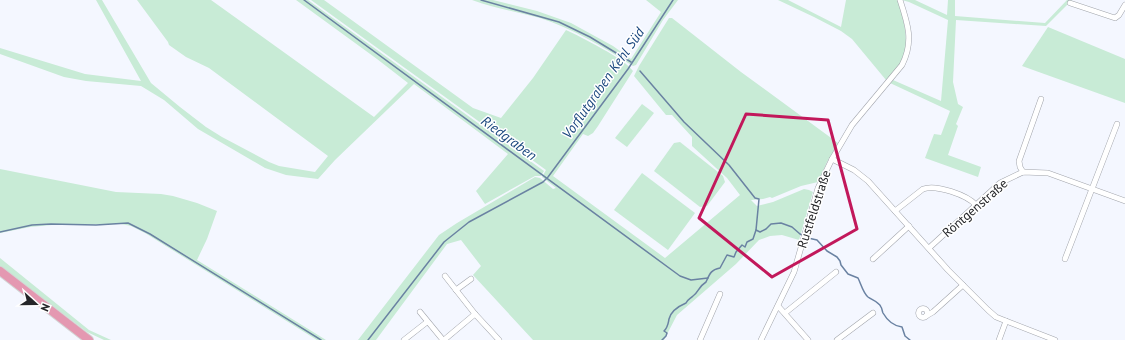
<svg xmlns="http://www.w3.org/2000/svg" width="1125" height="340" font-family="'PT Sans',sans-serif">
<style>
.green{fill:#c8ebd6}
.lines{fill:none;stroke-linecap:round;stroke-linejoin:round}
.stream{stroke:#6a82a2;stroke-width:1.5}
.street-casing{stroke:#a1a4ab;stroke-width:6}
.primary-casing{stroke:#d3d4d4;stroke-width:10}
.street{stroke:#fff;stroke-width:5}
.primary{stroke:#e498b1;stroke-width:8}
.marked{fill:none;stroke:#c2185b;stroke-width:3;stroke-linejoin:round}
.labels{text-anchor:middle;dominant-baseline:central;stroke-width:3;stroke-linejoin:round;paint-order:stroke}
.street-label{font-size:13px;fill:#252629;stroke:#fff}
.water-label{font-size:14px;font-style:italic;fill:#1a477e;stroke:#fff}
</style>
<rect width="100%" height="100%" fill="#f4f7ff"/>
<!-- green -->
<g class="green">
<path d="M96,0H102L151,83L180,107L206,127L222,137L269,162L279,166L315,172L328,156L209,68L186,57L169,45L168,42L137,0H211L374,117L408,83L377,59L296,0H308L544,171L541,176H535L485,204L476,191L508,154L414,84L335,160L318,179L286,175L265,168L198,129L164,100L141,86L86,81L64,77L0,54V48L85,74L141,81Z"/>
<path d="M311,0H324L473,108L501,118L533,78L566,30C581,37 625,59 633,71L598,126L593,133L588,136L583,134L553,176L665,258L740,195L727,178L692,146V137L672,115H666L634,76L639,66L669,18H672L741,72L838,143L827,162L818,182L801,186L772,198L770,197L763,199L751,200L757,206L773,202L804,189L809,190L813,192L799,240L782,235L770,236L759,240L736,264L677,315L664,340H533L473,275L481,266L461,240L447,244L376,340H358L439,235L457,223L535,177L540,178L553,189L556,188L542,177L546,170Z"/>
<path d="M472,0H493L537,11L571,23L613,46L631,59L661,12L646,0H678L663,20L636,65L633,66C605,48 572,28 540,18C517,12 494,8 472,0Z"/>
<path d="M778,0H788L841,27L846,0H898C903,15 910,44 903,58C899,67 892,73 886,80L852,39L841,31L814,17Z"/>
<path d="M902,0H915L947,15L948,0H955V16L1045,23L1067,0H1072L1046,26L956,20L953,82L958,104L963,107L956,124L958,126L948,155L981,167L978,177L925,158L934,134L941,135L950,111L890,83L893,80L941,101L948,20L909,2Z"/>
<path d="M1048,27L1125,59V103L1022,66Z"/>
<path d="M642,104L654,113L627,147L615,138Z"/>
<path d="M680,142L723,176L725,182L707,206L700,207L654,171L674,143Z"/>
<path d="M0,169L116,192L161,194L173,196L197,203L217,211L207,239L197,260L326,340H317L145,233L131,226L121,224L52,225L30,227L0,233Z"/>
<path d="M642,173L695,213L668,250L614,210Z"/>
<path d="M0,258L89,330L111,340H104L87,332L0,266Z"/>
</g>
<g class="lines">
<!-- stream -->
<g class="stream">
<path d="M304,0C429,92 555,183 680,276L691,280L708,278"/>
<path d="M481,0L559,22L590,37L631,62"/>
<path d="M640,71L684,122L729,165L755,198L759,199L756,230"/>
<path d="M0,232L32,225L51,224L96,225L128,223L150,234L321,340"/>
<path d="M368,340L444,242L469,222L543,182L548,177L628,69L673,0"/>
<path d="M662,340L666,336L667,333L664,331C668,327 668,324 669,319C671,311 679,306 686,303C688,299 690,299 693,296C699,292 698,287 706,282C710,273 711,270 720,268L727,255L734,257L736,252L742,245L745,247L747,242L753,239L756,230L760,232L766,229L771,224L781,223L792,227L800,234L808,238L817,240L827,251L837,257L840,261L841,265L848,274L858,278C861,284 863,293 868,297C872,300 879,302 881,307C882,308 882,311 883,313C887,320 894,326 902,327L905,336L910,340"/>
</g>
<!-- street casing -->
<g class="street-casing">
<g id="street">
<path d="M1070,3L1115,18L1119,15L1125,5"/>
<path d="M832,159L854,170L868,181L948,270L988,310L996,317L1006,321L1055,340"/>
<path d="M1023,172L1020,167L1019,161L1041,99"/>
<path d="M895,211L923,189C936,184 967,195 976,205"/>
<path d="M929,248L1000,183L1023,172L1048,173L1125,201"/>
<path d="M873,259L909,226"/>
<path d="M1065,259L1117,124"/>
<path d="M445,276L475,314L499,340"/>
<path d="M456,290L471,279"/>
<path d="M778,306L808,340"/>
<circle cx="923" cy="313" r="4.5"/>
<path d="M420,312L443,340"/>
<path d="M785,313L836,272"/>
<path d="M926,316L933,312L963,285"/>
<path d="M404,340L427,322"/>
<path d="M444,340L475,314"/>
<path d="M700,340L720,294"/>
<path d="M761,340L794,272L818,188L832,159L852,125L902,65C914,42 908,24 900,0"/>
<path d="M837,340L873,313"/>
<path d="M999,340L1006,321"/>
</g>
</g>
<!-- primary casing -->
<g class="primary-casing">
<path id="primary" d="M0,271L89,340"/>
</g>
<!-- street -->
<use href="#street" class="street"/>
<!-- primary -->
<use href="#primary" class="primary"/>
</g>
<!-- marked area -->
<path class="marked" d="M746,114L828,120L857,229L772,277L699,218Z"/>
<g class="labels">
<!-- street labels -->
<g class="street-label">
<text transform="translate(975 208) rotate(-41)">Röntgenstraße</text>
<text transform="translate(814 209) rotate(-72)">Rustfeldstraße</text>
</g>
<!-- water labels -->
<g class="water-label">
<text transform="translate(603 83) rotate(-55)">Vorflutgraben Kehl Süd</text>
<text transform="translate(509 138) rotate(36)">Riedgraben</text>
</g>
</g>
<!-- north arrow -->
<g transform="translate(36 304) rotate(111)" stroke="#ffffff" stroke-width="3" paint-order="stroke">
<path d="M0-3L7 15L0 10L-7 15Z" fill="#252629"/>
<text y="-6" font-size="11" font-weight="bold" text-anchor="middle" fill="#252629">N</text>
</g>
</svg>
